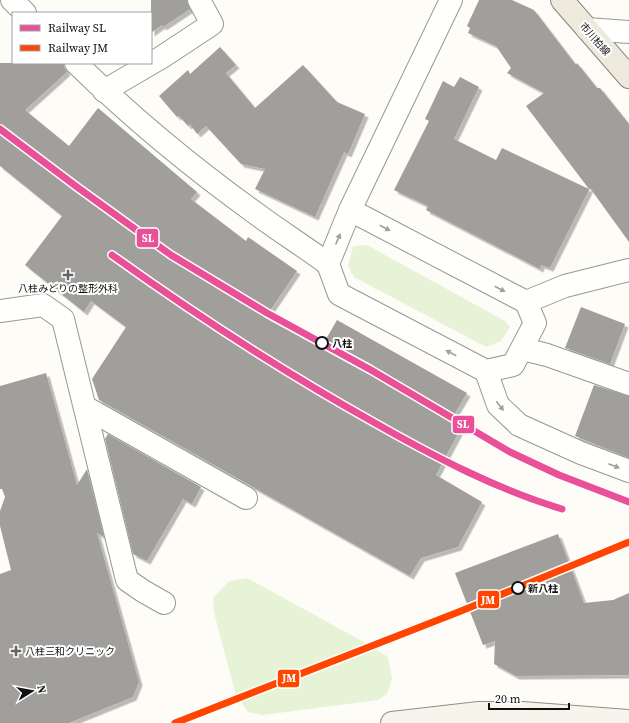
<svg xmlns="http://www.w3.org/2000/svg" width="629" height="723" font-family="'Source Serif 4','Noto Sans JP',serif">
<style>
.green{fill:#e7f3d7}
.building{fill:#a19f9c;filter:url(#shadow)}
.lines{fill:none;stroke-linecap:round;stroke-linejoin:round}
.street-casing{stroke:#979795;stroke-width:24}
.secondary-casing{stroke:#8e8d8b;stroke-width:24}
.primary-casing{stroke:#858482;stroke-width:24}
.street{stroke:#fffffe;stroke-width:22}
.secondary{stroke:#f6f4eb;stroke-width:22}
.primary{stroke:#ede9dc;stroke-width:22}
.rail-1-casing{stroke:#fff;stroke-width:10}
.rail-2-casing{stroke:#fff;stroke-width:10}
.rail-1{stroke:#e95098;stroke-width:7}
.rail-2{stroke:#ff4500;stroke-width:7}
.oneway{fill:#a0a09f}
.poi-dot{fill:#646362;stroke:#fff;stroke-width:1.5}
.stop-dot{fill:#fff;stroke:#111;stroke-width:2}
.labels{text-anchor:middle;dominant-baseline:central;stroke-width:4;stroke-linejoin:round;paint-order:stroke}
.street-label{font-size:10px;fill:#111;stroke:#fff}
.poi-label{font-size:10px;fill:#111;stroke:#fff}
.stop-label{font-size:10px;font-weight:bold;fill:#111;stroke:#fff;text-anchor:start}
.line-badge{stroke:#fff;stroke-width:1.5}
.badge-label{font-size:11px;text-anchor:middle;font-weight:bold;fill:#fff}
</style>
<defs>
<filter id="shadow"><feDropShadow dx="3.5" dy="3.5" stdDeviation="0" flood-color="#0004"/></filter>
</defs>
<rect width="100%" height="100%" fill="#fdfcf7"/>
<!-- green -->
<g class="green">
<path d="M367,245L505,321L510,327L501,341L486,347L354,277L348,266L353,246Z"/>
<path d="M247,578L362,641L388,657L392,679L387,694L378,700L263,715L248,712L236,695L214,613L213,598L229,581Z"/>
</g>
<!-- building -->
<g class="building">
<path d="M151,0H187L190,9L163,27L162,25L151,33Z"/>
<path d="M479,0H512L534,10L576,65L577,63L597,88H600L629,124V242L590,188L550,268L541,265L540,269L426,210L428,206L394,190L429,121L425,119L443,81L454,87L460,77L479,87L454,139L496,160L502,148L589,189L526,106L544,93L507,73L511,68L496,46L468,33L470,28L467,26Z"/>
<path d="M220,47L236,65L226,73L255,108L303,65L337,102L365,114L348,154L344,152L315,217L255,189L265,169L241,164L206,126L197,134L190,124L188,126L179,116L177,117L159,96L188,70L190,74Z"/>
<path d="M0,63H64V67L67,72L25,110L69,146L98,108L197,192L191,199L246,241L248,237L297,271L267,315L322,346L337,320L467,393L451,420L462,426L436,475L482,502L458,547L421,558L410,576L99,400L92,379L126,327L91,301L84,312L25,265L62,216L0,166Z"/>
<path d="M581,307L625,324L610,364L565,348Z"/>
<path d="M46,373L77,485L87,469L104,537L97,533L139,682L133,697L69,723H0V574L11,570L0,526V511L5,497L2,489H0V386Z"/>
<path d="M594,385L629,396V458L575,436Z"/>
<path d="M108,434L201,487L192,504L183,499L147,561L133,554L105,439Z"/>
<path d="M558,534L584,603L613,600L629,593V675L516,676L494,664L495,641L483,645L455,573Z"/>
</g>
<g class="lines">
<!-- street casing -->
<g class="street-casing">
<g id="street">
<path d="M12,0L25,13"/>
<path d="M587,29L629,32"/>
<path d="M76,63C132,118 194,169 258,215C281,232 305,247 328,264"/>
<path d="M104,91L162,57L212,24L199,0"/>
<path d="M350,210L526,302L535,323L513,365L486,371L339,294L328,264L350,210L451,0"/>
<path d="M526,302L565,286L629,270"/>
<path d="M0,311L43,305L63,319L127,580L143,591L164,603"/>
<path d="M523,349L547,355L629,384"/>
<path d="M486,371L498,405L519,425L581,453L629,471"/>
<path d="M85,407L246,498"/>
</g>
</g>
<!-- secondary casing -->
<g class="secondary-casing">
<path id="secondary" d="M392,723L479,713H522L629,721"/>
</g>
<!-- primary casing -->
<g class="primary-casing">
<path id="primary" d="M562,0L629,77"/>
</g>
<!-- street -->
<use href="#street" class="street"/>
<!-- secondary -->
<use href="#secondary" class="secondary"/>
<!-- primary -->
<use href="#primary" class="primary"/>
<!-- rail-1 casing -->
<g class="rail-1-casing">
<g id="rail-1">
<path d="M0,129L77,187L171,255L267,313L371,370L510,452L559,475L629,502"/>
<path d="M112,255C197,316 284,372 375,423C435,457 496,489 562,509"/>
</g>
</g>
<!-- rail-2 casing -->
<g class="rail-2-casing">
<path id="rail-2" d="M175,723L461,611L629,542"/>
</g>
<!-- rail-1 -->
<use href="#rail-1" class="rail-1"/>
<!-- rail-2 -->
<use href="#rail-2" class="rail-2"/>
</g>
<!-- one-way arrows -->
<defs><path id="oneway-solid" d="M-6-.8H1V-3.2L6.5 0L1 3.2V.8H-6Z"/></defs>
<g class="oneway">
<use href="#oneway-solid" transform="translate(385 228) rotate(28)"/>
<use href="#oneway-solid" transform="translate(338 239) rotate(-67)"/>
<use href="#oneway-solid" transform="translate(500 289) rotate(28)"/>
<use href="#oneway-solid" transform="translate(451 353) rotate(-152)"/>
<use href="#oneway-solid" transform="translate(500 406) rotate(52)"/>
<use href="#oneway-solid" transform="translate(614 466) rotate(21)"/>
</g>
<!-- markers -->
<g class="poi-dot">
<path d="M66 269h4v4h4v4h-4v4h-4v-4h-4v-4h4z"/>
<path d="M14 645h4v4h4v4h-4v4h-4v-4h-4v-4h4z"/>
</g>
<g class="stop-dot">
<circle cx="322" cy="343" r="6"/>
<circle cx="518" cy="588" r="6"/>
</g>
<g class="labels">
<!-- street labels -->
<g class="street-label">
<text transform="translate(595 39) rotate(49)">市川柏線</text>
</g>
<!-- poi labels -->
<g class="poi-label">
<text x="68" y="288">八柱みどりの整形外科</text>
<text x="25" y="651" text-anchor="start">八柱三和クリニック</text>
</g>
<!-- stop labels -->
<g class="stop-label">
<text x="332" y="343">八柱</text>
<text x="528" y="588">新八柱</text>
</g>
</g>
<g class="line-badge">
<rect x="136" y="228" width="23" height="20" rx="4" fill="#e95098"/>
<rect x="452" y="415" width="23" height="19" rx="4" fill="#e95098"/>
<rect x="477" y="590" width="23" height="19" rx="4" fill="#ff4500"/>
<rect x="277" y="669" width="23" height="19" rx="4" fill="#ff4500"/>
</g>
<g class="badge-label">
<text x="148" y="242">SL</text>
<text x="463" y="428">SL</text>
<text x="488" y="604">JM</text>
<text x="289" y="682">JM</text>
</g>
<!-- legend -->
<rect x="12" y="12" width="140" height="52" fill="#ffffff" stroke="#a0a0a0"/>
<rect x="20" y="25" width="20" height="6" fill="#e95098" stroke="#a0a0a0"/>
<text x="48" y="32" font-size="12" fill="#111111">Railway SL</text>
<rect x="20" y="45" width="20" height="6" fill="#ff4500" stroke="#a0a0a0"/>
<text x="48" y="52" font-size="12" fill="#111111">Railway JM</text>
<!-- north arrow -->
<g transform="translate(32 691) rotate(79)" stroke="#ffffff" stroke-width="3" paint-order="stroke">
<path d="M0-3L7 15L0 10L-7 15Z" fill="#111111"/>
<text y="-6" font-size="11" font-weight="bold" text-anchor="middle" fill="#111111">N</text>
</g>
<!-- scale -->
<path d="M489 703v6h80v-6" fill="none" stroke="#111111" stroke-width="2"/>
<text x="495" y="703" font-size="12" fill="#111111" stroke="#ffffff" stroke-width="3" paint-order="stroke">20 m</text>
</svg>
